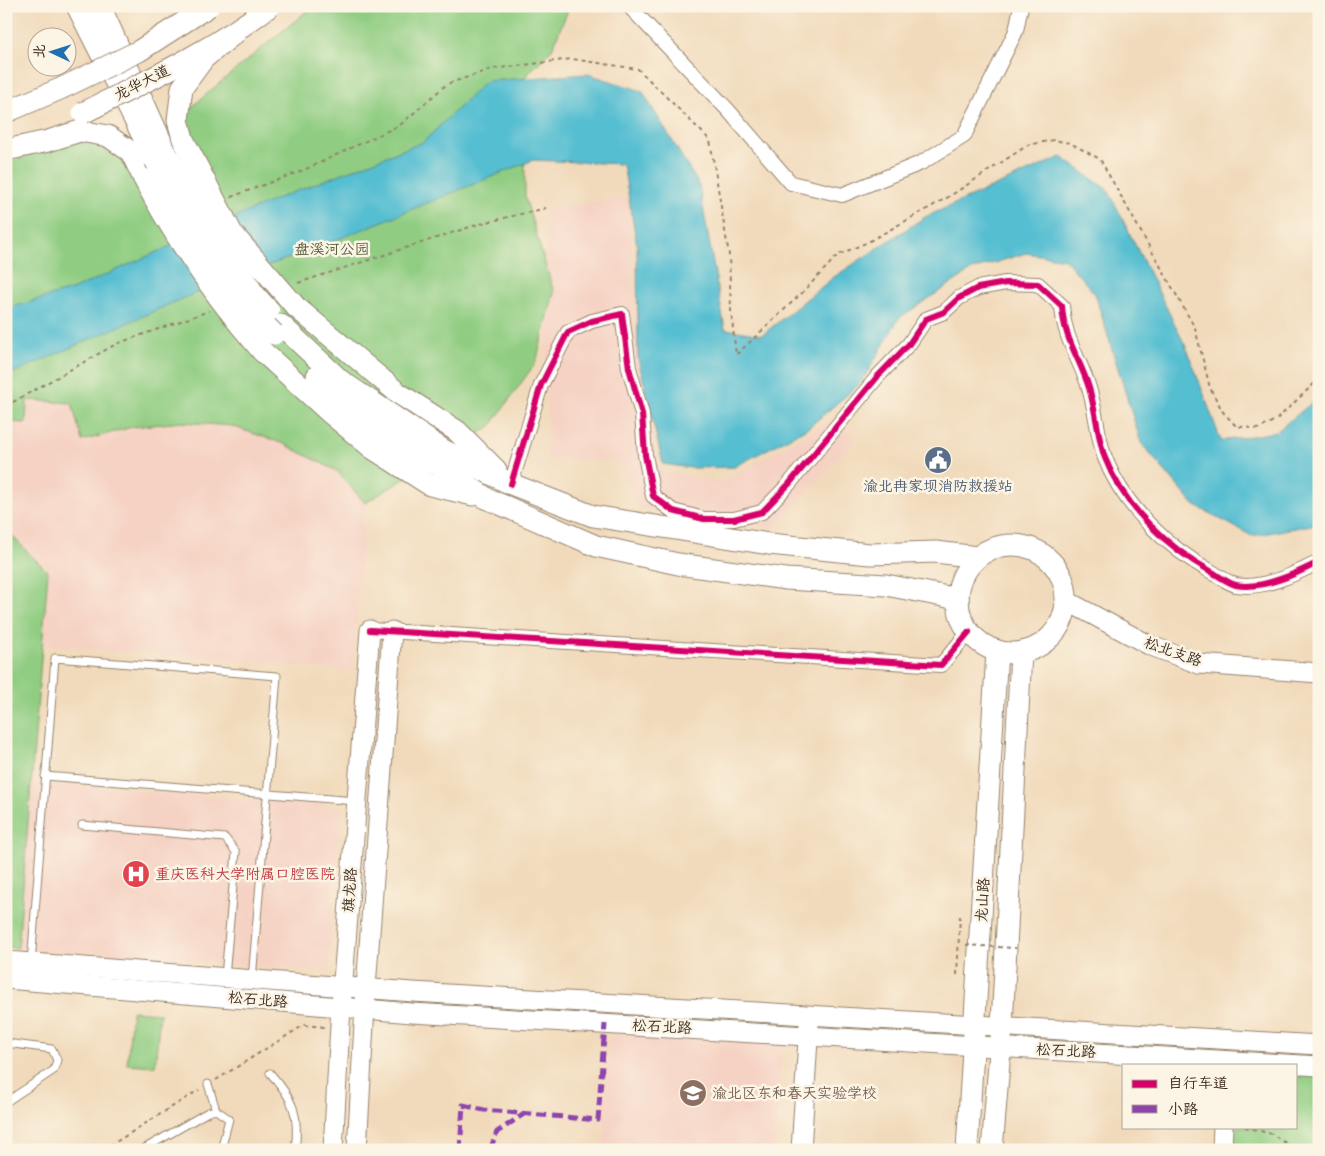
<svg xmlns="http://www.w3.org/2000/svg" width="1325" height="1156" font-family="'Balsamiq Sans','LXGW WenKai TC',sans-serif">
<style>
.built{fill:#f5d2c3}
.green{fill:#90cd82;stroke:#667c50}
.water{fill:#54bed1;stroke:#487478}
.lines{fill:none;stroke-linecap:round;stroke-linejoin:round}
.lane-casing{stroke:#96826c;stroke-width:9}
.street-casing{stroke:#96826c;stroke-width:16}
.secondary-casing{stroke:#96826c;stroke-width:21}
.primary-casing{stroke:#96826c;stroke-width:23}
.path{stroke:#96826c;stroke-width:2;stroke-dasharray:4 4;stroke-linecap:butt}
.lane{stroke:#fff;stroke-width:7}
.street{stroke:#fff;stroke-width:14}
.secondary{stroke:#fff;stroke-width:19}
.primary{stroke:#fff;stroke-width:21}
.primary-bridge-casing{stroke:#96826c;stroke-width:23;stroke-linecap:butt}
.path-bridge{stroke:#96826c;stroke-width:2;stroke-dasharray:4 4;stroke-linecap:butt}
.primary-bridge{stroke:#fff;stroke-width:21}
.quiet{stroke:#8e44ad;stroke-width:5;stroke-dasharray:10 5;stroke-linecap:butt}
.cycleway-casing{stroke:#fcf5e5;stroke-width:9}
.cycleway{stroke:#d6006c;stroke-width:6}
.labels{text-anchor:middle;dominant-baseline:central;stroke-width:5;stroke-linejoin:round;paint-order:stroke}
.street-label{font-size:15px;fill:#3b2a1e;stroke:#fcf5e5}
.park-label{font-size:15px;fill:#545b3c;stroke:#fcf5e5}
.service-label{font-size:15px;fill:#4e5e75;stroke:#fcf5e5}
.health-label{font-size:15px;fill:#be3a42;stroke:#fcf5e5;text-anchor:start}
.education-label{font-size:15px;fill:#785e54;stroke:#fcf5e5;text-anchor:start}
</style>
<rect width="100%" height="100%" fill="#fcf5e5"/>
<filter id="ink" filterUnits="userSpaceOnUse"><feTurbulence type="fractalNoise" baseFrequency=".02" numOctaves="2"/><feDisplacementMap in="SourceGraphic" scale="10" xChannelSelector="R" yChannelSelector="G"/><feConvolveMatrix kernelMatrix="1 2 1 2 8 2 1 2 1" color-interpolation-filters="sRGB"/></filter>
<filter id="wash" filterUnits="userSpaceOnUse"><feTurbulence type="fractalNoise" baseFrequency=".0096" numOctaves="4" result="noise"/><feDisplacementMap in="SourceGraphic" scale="20" xChannelSelector="R" yChannelSelector="G"/><feGaussianBlur stdDeviation="1.12" result="paint"/><feColorMatrix in="noise" values="0 0 0 0 0 0 0 0 0 0 0 0 0 0 0 0 0 1.4 0 .05"/><feComposite in="paint" operator="in"/></filter>
<g filter="url(#wash)">
<rect width="100%" height="100%" fill="#f1dabb"/>
<!-- built -->
<g class="built">
<path d="M629,197L638,358L659,471L721,482L827,422L857,438L773,529L639,508L618,460L547,459L546,208Z"/>
<path d="M26,400L72,402L83,441L132,427L182,422L232,426L284,444L337,471L365,503L353,671L43,645L48,572L6,530V422L26,423Z"/>
<path d="M31,782L341,807L329,972L18,948Z"/>
<path d="M610,1034L782,1045L775,1150H517V1142L603,1148Z"/>
</g>
<!-- green -->
<g class="green">
<path d="M313,6H564L568,10L552,49L524,78L525,197L554,293L536,362L490,427L365,503L337,471L284,444L232,426L182,422L132,427L82,441L72,403L27,400L26,423L6,422V164C36,153 74,131 106,146C115,149 120,158 126,164L217,85Z"/>
<path d="M6,530L48,572L18,948L6,947Z"/>
<path d="M132,1011L160,1013L155,1066L127,1064Z"/>
<path d="M1296,1068L1319,1069V1150H1228L1230,1127H1296Z"/>
</g>
<!-- water -->
<path class="water" d="M588,74L642,91L699,185L725,329L762,335L834,277L925,217L1061,157L1108,190L1187,349L1221,441L1276,432L1319,397V520L1311,525L1252,536L1194,505L1141,443L1095,294L1065,259L1026,253L972,270L899,318L861,383L809,427L734,467L691,468L663,464L638,358L637,245L623,164L533,160L314,249L207,288L6,376V309L74,289L276,199L423,142L486,81Z"/>
</g>
<g filter="url(#ink)">
<g class="lines">
<!-- lane casing -->
<g class="lane-casing">
<g id="lane">
<path d="M45,776L356,801"/>
<path d="M82,825L225,838L236,852L225,977"/>
<path d="M31,963L55,658L277,676L252,980"/>
<path d="M6,1043L52,1049L57,1060L54,1070L6,1102"/>
<path d="M270,1073C293,1098 300,1115 295,1150"/>
<path d="M208,1084L216,1110"/>
<path d="M142,1150L208,1112L216,1110L229,1119L221,1150"/>
</g>
</g>
<!-- street casing -->
<g class="street-casing">
<g id="street">
<path d="M629,6L728,110L791,183L842,195L921,163L964,136L1016,31L1021,6"/>
<path d="M511,484L541,385L568,332L592,321L622,314L629,368L642,414L645,455L653,496L673,511L704,519H734L762,512L789,484L878,376L909,344L926,319L944,312L959,298L978,288L1006,283L1038,284L1062,306C1064,340 1080,358 1089,388C1096,410 1098,440 1105,458C1124,507 1168,548 1212,572C1219,576 1228,583 1236,585C1262,590 1296,574 1319,562"/>
<path d="M370,630L941,665L969,632"/>
</g>
</g>
<!-- secondary casing -->
<g class="secondary-casing">
<g id="secondary">
<path d="M1067,601L1149,645L1199,664L1319,673"/>
<path d="M6,961L413,992L1319,1045"/>
<path d="M6,979L412,1013L1319,1066"/>
<path d="M333,1150L341,1007L370,630"/>
<path d="M357,1150L366,988L392,631"/>
<path d="M801,1150L809,1024"/>
<path d="M1222,1150L1223,1127"/>
</g>
</g>
<!-- primary casing -->
<g class="primary-casing">
<g id="primary">
<path d="M77,6L155,160"/>
<path d="M100,6L166,152"/>
<path d="M6,112L60,89"/>
<path d="M6,150L48,141L80,131L108,136L131,152L144,179"/>
<path d="M296,307L398,393L457,431L496,470"/>
<path d="M281,325L341,381L443,450L511,484L593,516L769,544L870,554L936,552L977,557"/>
<path d="M262,351L330,413L372,448L430,485L473,495"/>
<path d="M317,376L346,404L389,438L441,467L486,498L596,546L678,564L786,579L886,585L958,599"/>
<circle cx="1012" cy="599" r="54"/>
<path d="M967,1150L997,651"/>
<path d="M992,1150L1002,1026L1021,652"/>
</g>
</g>
<!-- path -->
<g class="path">
<path d="M231,197L304,170L400,125L447,84L492,69L572,59L638,69L710,140L729,255L731,311L736,355L802,293L838,255L868,242L950,196L1028,145L1054,140L1070,143L1100,159L1195,328L1210,388L1223,412L1236,426L1259,429L1277,419L1319,379"/>
<path d="M298,283L479,224L546,208"/>
<path d="M6,406L116,344L209,311"/>
<path d="M957,975L960,916"/>
<path d="M216,1080L304,1025L325,1027"/>
<path d="M1245,1127L1272,1134L1296,1150"/>
<path d="M103,1150L199,1090"/>
</g>
<!-- lane -->
<use href="#lane" class="lane"/>
<!-- street -->
<use href="#street" class="street"/>
<!-- secondary -->
<use href="#secondary" class="secondary"/>
<!-- primary -->
<use href="#primary" class="primary"/>
<!-- primary-bridge casing -->
<g class="primary-bridge-casing">
<g id="primary-bridge">
<path d="M236,32L204,58L182,88L178,120L183,139L232,233L296,307"/>
<path d="M60,89L139,51L209,6"/>
<path d="M83,113C147,81 213,50 270,6"/>
<path d="M168,156L254,294L269,311"/>
<path d="M155,160L186,218L239,299L274,334"/>
<path d="M144,179C177,241 216,298 262,351"/>
</g>
</g>
<!-- path-bridge -->
<path class="path-bridge" d="M966,945L1016,948"/>
<!-- primary-bridge -->
<use href="#primary-bridge" class="primary-bridge"/>
<!-- quiet -->
<g class="quiet">
<path d="M460,1150L463,1105L484,1110L598,1120L605,1024"/>
<path d="M490,1150L497,1132L524,1114"/>
</g>
<!-- cycleway casing -->
<g class="cycleway-casing">
<g id="cycleway">
<path d="M511,484L541,385L568,332L592,321L622,314L629,368L642,414L645,455L653,496L673,511L704,519H734L762,512L789,484L878,376L909,344L926,319L944,312L959,298L978,288L1006,283L1038,284L1062,306C1064,340 1080,358 1089,388C1096,410 1098,440 1105,458C1124,507 1168,548 1212,572C1219,576 1228,583 1236,585C1262,590 1296,574 1319,562"/>
<path d="M370,630L941,665L969,632"/>
</g>
</g>
<!-- cycleway -->
<use href="#cycleway" class="cycleway"/>
</g>
</g>
<!-- icons -->
<defs>
<g id="civic-disc" transform="scale(1.4375)"><circle r="9.5" fill="#5c6f8a" stroke="#fcf5e5"/><path d="M-.6-6.5H3V-4.5H.6V-3L4-1V1h2V6H-6V1h2V-1L-.6-3ZM-1.2 2.5V6h2.4V2.5Z" fill="#fff"/></g>
<g id="hospital-disc" transform="scale(1.4375)"><circle r="9.5" fill="#e0444e" stroke="#fcf5e5"/><path d="M-5-5h3v3.5h4V-5h3V5h-3V1.5h-4V5h-3Z" fill="#fff"/></g>
<g id="school-disc" transform="scale(1.4375)"><circle r="9.5" fill="#8d6e63" stroke="#fcf5e5"/><path d="M0-5L7-2L0 1L-7-2ZM-4 1L0 2.5L4 1V4Q0 6-4 4Z" fill="#fff"/></g>
</defs>
<g fill-rule="evenodd">
<use href="#civic-disc" x="938" y="460"/>
<use href="#hospital-disc" x="136" y="874"/>
<use href="#school-disc" x="693" y="1093"/>
</g>
<g class="labels">
<!-- street labels -->
<g class="street-label">
<text transform="translate(142 83) rotate(-27)">龙华大道</text>
<text transform="translate(1173 652) rotate(20)">松北支路</text>
<text transform="translate(350 890) rotate(-86)">旗龙路</text>
<text transform="translate(983 900) rotate(-87)">龙山路</text>
<text transform="translate(258 1000) rotate(5)">松石北路</text>
<text transform="translate(662 1027) rotate(3)">松石北路</text>
<text transform="translate(1066 1051) rotate(3)">松石北路</text>
</g>
<!-- park labels -->
<g class="park-label">
<text x="332" y="249">盘溪河公园</text>
</g>
<!-- service labels -->
<g class="service-label">
<text x="938" y="486">渝北冉家坝消防救援站</text>
</g>
<!-- health labels -->
<g class="health-label">
<text x="155" y="874">重庆医科大学附属口腔医院</text>
</g>
<!-- education labels -->
<g class="education-label">
<text x="712" y="1093">渝北区东和春天实验学校</text>
</g>
</g>
<!-- margin -->
<rect width="1325" height="1156" fill="none" stroke="#fcf5e5" stroke-width="25"/>
<!-- legend -->
<rect x="1122" y="1064" width="175" height="65" fill="#fcf5e5" stroke="#afa495"/>
<rect x="1132" y="1080" width="25" height="8" fill="#d6006c" stroke="#afa495"/>
<text x="1168" y="1088" font-size="15" fill="#3b2a1e">自行车道</text>
<rect x="1132" y="1105" width="25" height="8" fill="#8e44ad" stroke="#afa495"/>
<text x="1168" y="1114" font-size="15" fill="#3b2a1e">小路</text>
<!-- north arrow -->
<g transform="translate(52 52) rotate(274)"><circle r="24" fill="#fcf5e5" stroke="#afa495"/>
<path d="M0-4L9 19L0 12L-9 19Z" fill="#1f6fb2"/>
<text y="-8" font-size="14" font-weight="bold" text-anchor="middle" fill="#3b2a1e">北</text>
</g>
</svg>
